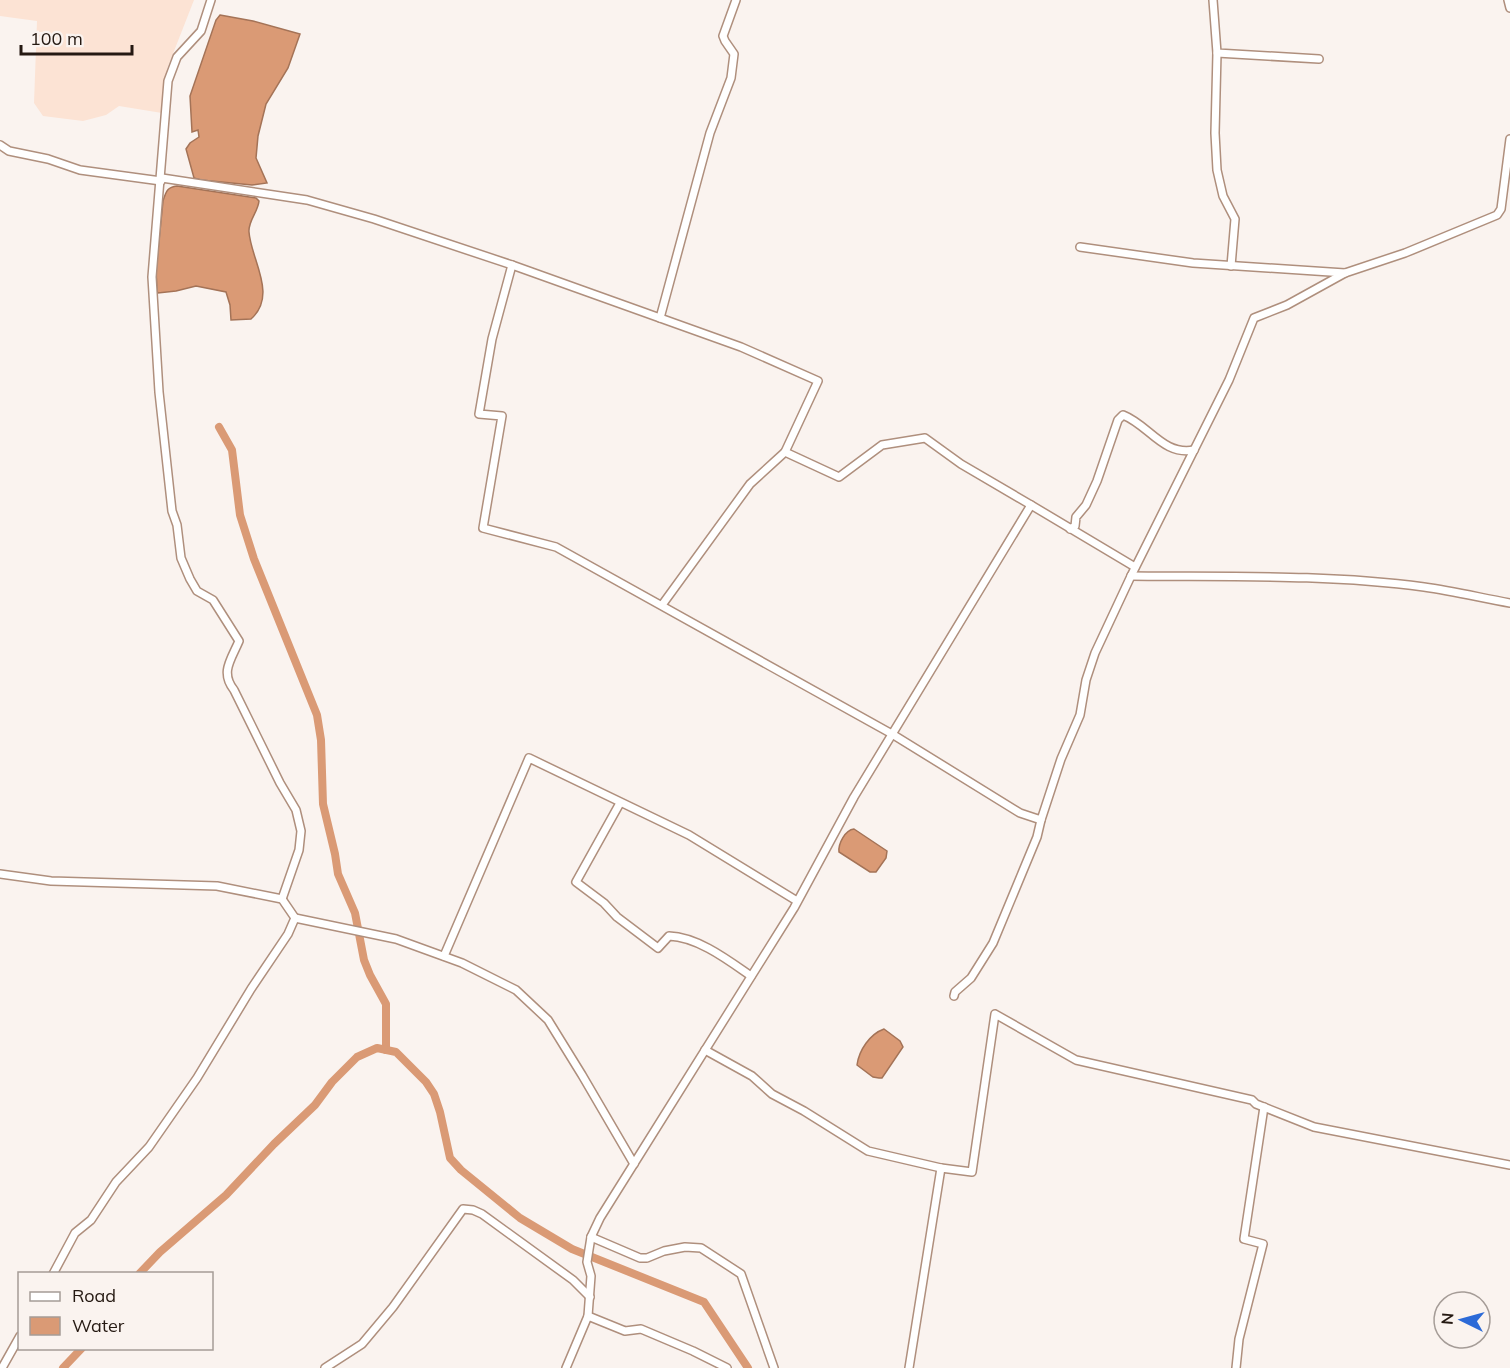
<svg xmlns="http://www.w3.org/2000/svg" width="1510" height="1368" font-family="Mulish,sans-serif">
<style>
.built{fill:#fce3d4}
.water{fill:#da9a75;stroke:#a47357;stroke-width:1.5}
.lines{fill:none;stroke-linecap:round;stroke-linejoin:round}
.canal{stroke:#da9a75;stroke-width:8}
.street-casing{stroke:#af8f7d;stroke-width:10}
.street{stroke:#fff;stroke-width:7}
</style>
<rect width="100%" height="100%" fill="#faf3ef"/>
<!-- built -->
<path class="built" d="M0,0H194L167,69L162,113L119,106L106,115L83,121L43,116L34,103L37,21L0,16Z"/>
<!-- water -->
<g class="water">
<path d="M220,15L253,21L300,34L288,68L266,104L258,136L256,158L267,183L252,185L201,180L194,178L186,149L190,143L199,137L198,130L192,132L190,96L216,20Z"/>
<path d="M177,186L256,198L259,201C258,212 248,221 249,232C251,260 278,295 251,319L231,320L230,305L226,292L196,286L176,291L158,293L157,291L156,270L163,201C166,192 167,187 177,186Z"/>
<path d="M854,829L887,851L886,858L876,872H870L839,852C838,844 845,830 854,829Z"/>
<path d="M884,1029L900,1041L903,1047L882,1078H879L873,1077L857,1065C859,1050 870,1034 884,1029Z"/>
</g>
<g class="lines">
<!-- canal -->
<g class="canal">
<path d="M219,427L232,450L240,515L254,559L317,715L321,740L323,804L335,854L338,874L355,913L364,960L370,975L386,1004V1050"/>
<path d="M139,1274L160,1252L226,1195L274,1144L315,1105L332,1082L357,1057L377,1048L396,1052L426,1082L434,1094L440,1112L450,1158L461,1170L520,1218L572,1249L704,1302L748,1368"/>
<path d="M63,1368L82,1348"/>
</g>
<!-- street casing -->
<g class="street-casing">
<g id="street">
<path d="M211,0L201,31L177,57L168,81L152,277L159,392L172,511L177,525L181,558L190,579L197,591L213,600L239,641C231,660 220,672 234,690L280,783L296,810L301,831L299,850L282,899"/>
<path d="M1213,0L1217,53L1319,59"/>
<path d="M1508,0L1510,8"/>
<path d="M1217,53L1215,133L1217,170L1223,196L1235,219L1231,266"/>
<path d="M0,145L9,151L48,159L80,170L161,181"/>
<path d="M162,178L307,200L374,219L512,265L741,347L818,381L785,452L839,477L882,445L925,438L961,464L1031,505L854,797L794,908L600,1218L591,1237L587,1262L591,1276L588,1316L566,1368"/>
<path d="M1080,247L1193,263L1345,273"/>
<path d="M512,265L492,339L479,414L502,416L483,528L556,547L892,734L1020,813L1041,820L1061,759L1080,715L1086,680L1095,653L1131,576L1229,380L1254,318L1287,305L1345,273L1405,253L1497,215L1501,209L1510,139"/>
<path d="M660,318L710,133L731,78L734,54L725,41L723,36L736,0"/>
<path d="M1031,505L1135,567"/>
<path d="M1070,529L1075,526L1076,517L1086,505L1097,481L1118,420L1123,415C1149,425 1163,456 1194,450"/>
<path d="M1131,576C1228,577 1327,574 1424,587C1453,591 1482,598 1510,603"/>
<path d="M662,605L750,484L785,452"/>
<path d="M620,803L576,882L604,903L617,917L658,948L669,936C698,937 728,960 751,976"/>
<path d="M0,874L51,881L217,886L282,899L295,918L288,934L251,989L197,1078L149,1147L116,1182L91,1220L75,1233L53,1274"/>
<path d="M295,918L396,939L462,963L516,990L548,1020L582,1075L634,1164"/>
<path d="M444,956L529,758L689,835L797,901"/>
<path d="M954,996L955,992L971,978L993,943L1037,837L1041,820"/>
<path d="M705,1050L752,1076L772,1094L804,1111L868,1151L941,1168"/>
<path d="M591,1237L640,1258H647L664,1251L685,1247L701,1248L741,1274L774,1368"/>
<path d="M588,1316L625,1331L641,1329L693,1351L727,1368"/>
<path d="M2,1368L20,1336"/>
<path d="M325,1368L362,1344L393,1307L463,1209L473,1210L482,1214L573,1280L590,1297"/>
<path d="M909,1368L941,1168L972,1172L995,1014L1076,1060L1252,1100L1256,1104L1314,1127L1510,1165"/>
<path d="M1236,1368L1239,1339L1263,1244L1244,1239L1264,1107"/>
</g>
</g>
<!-- street -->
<use href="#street" class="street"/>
</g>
<!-- legend -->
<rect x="18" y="1272" width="195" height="78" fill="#faf3ef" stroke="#a59c97" stroke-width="1.5"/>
<rect x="30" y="1292" width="30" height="9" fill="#ffffff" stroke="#a59c97" stroke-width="1.5"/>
<text x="72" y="1302" font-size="18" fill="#251912">Road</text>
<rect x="30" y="1317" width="30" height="18" fill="#da9a75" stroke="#a59c97" stroke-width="1.5"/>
<text x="72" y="1332" font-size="18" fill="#251912">Water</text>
<!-- north arrow -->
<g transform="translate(1462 1320) rotate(275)"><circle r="28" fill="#faf3ef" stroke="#a59c97" stroke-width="1.5"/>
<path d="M0-4.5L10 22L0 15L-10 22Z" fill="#2c6ad7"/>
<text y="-9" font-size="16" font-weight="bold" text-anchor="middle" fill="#251912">N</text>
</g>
<!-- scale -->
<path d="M21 45v9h111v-9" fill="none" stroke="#251912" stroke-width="3"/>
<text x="30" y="45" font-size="18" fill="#251912" stroke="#faf3ef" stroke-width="4.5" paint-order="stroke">100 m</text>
</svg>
